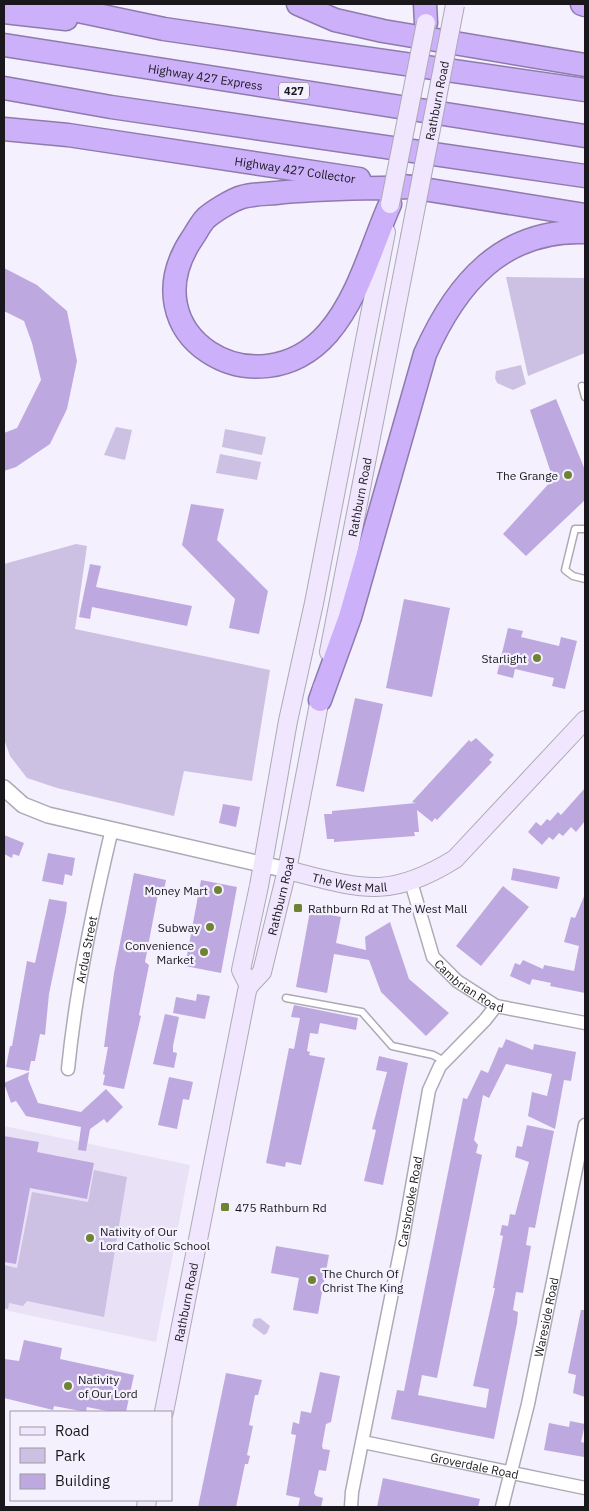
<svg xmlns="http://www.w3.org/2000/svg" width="589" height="1511" font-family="'IBM Plex Sans',sans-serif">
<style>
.built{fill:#e9e2f6}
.green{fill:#cdc1e3}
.building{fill:#bda9e0}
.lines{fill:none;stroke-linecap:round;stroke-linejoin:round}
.service-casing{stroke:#ada9b5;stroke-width:9}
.minor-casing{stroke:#ada9b5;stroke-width:15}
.tertiary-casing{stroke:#ada9b5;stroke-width:18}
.secondary-casing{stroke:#ada9b5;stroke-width:20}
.motorway-casing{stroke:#8e7bad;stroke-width:25}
.service{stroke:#fff;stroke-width:6}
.minor{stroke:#fff;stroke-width:12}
.tertiary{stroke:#fff;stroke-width:15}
.secondary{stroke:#f0e7fe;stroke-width:18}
.motorway{stroke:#ccb0fa;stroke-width:22}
.secondary-bridge-casing{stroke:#ada9b5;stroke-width:20;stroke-linecap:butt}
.secondary-bridge{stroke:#f0e7fe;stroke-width:18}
.poi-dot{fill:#6f8334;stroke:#f5f0fd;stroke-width:2}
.labels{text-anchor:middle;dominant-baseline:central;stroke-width:4.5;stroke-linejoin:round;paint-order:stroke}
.shield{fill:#f5f0fd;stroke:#5c5960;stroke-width:1}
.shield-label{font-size:11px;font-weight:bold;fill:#1a181d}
.street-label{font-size:12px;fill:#1a181d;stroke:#f5f0fd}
.poi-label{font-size:12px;fill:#1a181d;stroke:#f5f0fd;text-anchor:end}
</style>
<rect width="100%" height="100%" fill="#f5f0fd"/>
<!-- built -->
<path class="built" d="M4,1126L190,1165L156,1342L4,1310Z"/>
<!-- green -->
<g class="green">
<path d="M506,277L585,278V353L528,376Z"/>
<path d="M521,365L526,384L513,390L497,383L495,378L496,371Z"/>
<path d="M116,427L132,430L125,460L104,455Z"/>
<path d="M225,429L266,437L262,455L222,447Z"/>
<path d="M220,454L261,462L257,480L216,473Z"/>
<path d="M76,544L87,546L75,629L270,670L252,781L184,771L174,816L57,788L27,778L10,756L4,739V564Z"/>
<path d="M94,1170L127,1177L104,1317L27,1301L23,1306L9,1303L8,1309L4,1308V1265L17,1268L32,1192L88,1202Z"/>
<path d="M260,1318L270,1326L267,1333L264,1335L252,1326L254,1319Z"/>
</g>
<!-- building -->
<g class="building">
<path d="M4,268L37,285L67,311L77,361L67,409L50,444L16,467L4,471V433L17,428L41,380L32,343L24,321L4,311Z"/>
<path d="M556,399L585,470V500L526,556L503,534L553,479L530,410Z"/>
<path d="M191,504L224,509L217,540L268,591L259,634L229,628L235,599L182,545Z"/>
<path d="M90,564L101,566L96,587L192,606L187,626L92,607L90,619L79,617Z"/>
<path d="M404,599L450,608L432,697L386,688Z"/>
<path d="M508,628L523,631L521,637L559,646L561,637L577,641L565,689L552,686L554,678L515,669L513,678L497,674Z"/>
<path d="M355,698L383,704L364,792L336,786Z"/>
<path d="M476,738L494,755L489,760L492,762L437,820L435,818L432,822L417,810L419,832H414L415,836L334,842V839H327L324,814H332V811L416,803L412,802L469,740L471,742Z"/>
<path d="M585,788V821L576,832L571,827L563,836L559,833L553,840L549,837L542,845L528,832L536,822L541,826L547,819L550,821L558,812L561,815Z"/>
<path d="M223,804L240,807L236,827L219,823Z"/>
<path d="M4,835L24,843L19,856L13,854L12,858L4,854Z"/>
<path d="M48,853L75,858L72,876L65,874L63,885L42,881Z"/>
<path d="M513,868L560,877L557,889L511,880Z"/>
<path d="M134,873L166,880L163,895L158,894L145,962L149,965L139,1015L141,1016L124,1089L103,1085L105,1075L103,1074L108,1047H104L114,973Z"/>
<path d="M201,880L237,887L221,973L185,966Z"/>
<path d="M503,886L529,907L481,966L456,946Z"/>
<path d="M585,894V993L550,986L551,983L532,979L530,985L510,976L515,963L520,965L523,960L543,969L544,965L574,971L579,946L564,942L571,917L575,918Z"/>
<path d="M49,899L67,902L66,912L49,994L45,1035L40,1034L35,1061H31L29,1071L6,1067L10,1046H12L27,961L35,963Z"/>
<path d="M310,911L341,917L336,943L366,950L365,937L390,922L409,979L449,1013L426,1036L381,992L369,960L334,954L327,993L296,987Z"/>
<path d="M197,994L210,996L205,1019L173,1013L176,997L196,1001Z"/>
<path d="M294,1005L358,1018L356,1030L320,1023L318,1034L310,1033L307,1051L310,1052L309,1055L325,1058L301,1165L286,1162L285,1167L266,1163L289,1048L294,1049L300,1018L291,1017Z"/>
<path d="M165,1014L179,1017L173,1046V1052L177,1053L174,1068L153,1064Z"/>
<path d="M506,1039L533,1050L534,1044L576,1052L571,1081L564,1080L555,1129L528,1116L532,1092L547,1096L552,1074L506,1064L489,1098L483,1095L474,1140L478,1145L476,1153L482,1155L437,1378L422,1375L418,1395L486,1408L489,1389L473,1386L495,1288H493L503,1236L500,1235L502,1225L508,1226L510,1214L515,1215L529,1162L515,1157L517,1146L522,1147L527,1125L554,1131L535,1228L529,1227L526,1245L531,1246L523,1293L516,1292L513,1310L518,1312L517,1323L494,1439L391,1419L397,1390L404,1391L463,1098L467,1099L481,1070L488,1073L499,1047L502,1048Z"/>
<path d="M379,1056L408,1063L383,1185L364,1181L376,1130L372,1129L373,1125L387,1072L376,1070Z"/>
<path d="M29,1072L28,1079L38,1103L81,1112L106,1089L123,1107L107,1123L104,1119L90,1129L86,1151L78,1150L81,1127L26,1116L16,1101L11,1103L4,1083Z"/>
<path d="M169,1077L193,1082L189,1100L183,1099L177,1129L158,1125Z"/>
<path d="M4,1136L39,1142L37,1152L94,1163L87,1199L30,1188L16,1264L4,1262Z"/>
<path d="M276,1246L329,1255L318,1314L293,1310L299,1278L271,1273Z"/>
<path d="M581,1310H585V1397L573,1393L576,1375L568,1373Z"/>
<path d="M24,1340L62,1348L60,1359L134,1375L126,1412H112L87,1407L86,1412L54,1406L53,1410L4,1398L5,1359L19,1361Z"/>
<path d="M320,1372L340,1376L331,1422L326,1424L322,1446L323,1449L330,1450L326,1471L319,1470L314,1493L316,1496L323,1498L321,1507H298L300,1498L286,1495L296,1435L291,1434L293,1422L299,1424L301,1411L311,1413Z"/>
<path d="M226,1373L262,1380L258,1395H255L249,1425L253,1426L247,1455L250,1456L248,1464H245L236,1507H198Z"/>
<path d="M570,1421L585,1424L581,1442L585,1443L584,1457L544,1450L549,1423L569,1427Z"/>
<path d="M383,1478L480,1499L478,1507H377Z"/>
</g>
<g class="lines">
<!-- service casing -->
<g class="service-casing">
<g id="service">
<path d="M582,386L585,397"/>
<path d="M585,529H575L565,570L573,576L585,579"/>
<path d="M286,998L362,1012L392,1046L433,1055L444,1061"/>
</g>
</g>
<!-- minor casing -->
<g class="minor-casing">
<g id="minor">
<path id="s1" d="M411,882L433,957L457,981L496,1006L585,1023"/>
<path id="s2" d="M68,1069C76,988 93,909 112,829"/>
<path id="s3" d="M363,1442L585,1488"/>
<path id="s4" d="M351,1507L352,1492L402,1243L429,1090L440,1066L485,1020L496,1006"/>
<path id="s5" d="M502,1507L528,1404L585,1125"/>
</g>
</g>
<!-- tertiary casing -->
<g class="tertiary-casing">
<path id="tertiary" d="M4,788L23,805L48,815L287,870"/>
</g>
<!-- secondary casing -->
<g class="secondary-casing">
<g id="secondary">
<path id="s6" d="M329,652L410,237"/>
<path id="s7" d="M287,870C360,888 387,901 455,859L585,720"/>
<path d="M249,986L241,970L259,886L288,721L314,603L386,232"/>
<path id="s8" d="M164,1412L247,991L249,986L262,972L287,870L322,688"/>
<path d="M146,1507L147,1500"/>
</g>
</g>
<!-- motorway casing -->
<g class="motorway-casing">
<g id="motorway">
<path d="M45,4L164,29L585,90"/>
<path d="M298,4L335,20L383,31L585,65"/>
<path d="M425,4L426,23"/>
<path d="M582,4L585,5"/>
<path d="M4,12L66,19"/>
<path id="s9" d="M4,45L585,136"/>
<path d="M4,88L111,107L585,176"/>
<path id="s10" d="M4,129L68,135L359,179"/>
<path d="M398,185L585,215"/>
<path d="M390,204C371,247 359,297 328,333C257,414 126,335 193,237C197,231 201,223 206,218C214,211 232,200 242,197C252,194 265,194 276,193C321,188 366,189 412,187"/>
<path d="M320,700L350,617L425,354C456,284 502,229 585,232"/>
</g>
</g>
<!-- service -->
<use href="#service" class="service"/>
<!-- minor -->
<use href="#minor" class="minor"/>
<!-- tertiary -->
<use href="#tertiary" class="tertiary"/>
<!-- secondary -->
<use href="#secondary" class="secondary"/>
<!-- motorway -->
<use href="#motorway" class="motorway"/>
<!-- secondary-bridge casing -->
<g class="secondary-bridge-casing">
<g id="secondary-bridge">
<path d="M390,204L426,23"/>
<path id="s11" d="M410,237L455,5"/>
</g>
</g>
<!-- secondary-bridge -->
<use href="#secondary-bridge" class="secondary-bridge"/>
</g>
<!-- markers -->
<g class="poi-dot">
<circle cx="568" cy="475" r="5"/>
<circle cx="537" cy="658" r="5"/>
<circle cx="218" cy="890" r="5"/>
<rect x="293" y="903" width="10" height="10" rx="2.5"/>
<circle cx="210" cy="927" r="5"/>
<circle cx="204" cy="952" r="5"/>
<rect x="220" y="1202" width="10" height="10" rx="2.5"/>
<circle cx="90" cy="1238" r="5"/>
<circle cx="312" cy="1280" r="5"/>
<circle cx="68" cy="1386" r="5"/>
</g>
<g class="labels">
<!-- shield labels -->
<rect class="shield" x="279" y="82.5" width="30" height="17" rx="4"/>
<g class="shield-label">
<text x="294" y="91">427</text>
</g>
<!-- street labels -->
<g class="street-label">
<text stroke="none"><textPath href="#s9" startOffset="204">Highway 427 Express</textPath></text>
<text stroke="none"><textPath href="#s11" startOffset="139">Rathburn Road</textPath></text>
<text stroke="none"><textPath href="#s10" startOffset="294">Highway 427 Collector</textPath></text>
<text stroke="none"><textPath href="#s6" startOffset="158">Rathburn Road</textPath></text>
<text stroke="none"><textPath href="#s7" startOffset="64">The West Mall</textPath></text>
<text stroke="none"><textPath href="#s8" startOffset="532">Rathburn Road</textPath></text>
<text stroke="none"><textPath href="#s2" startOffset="121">Ardua Street</textPath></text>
<text stroke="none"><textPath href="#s1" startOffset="125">Cambrian Road</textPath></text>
<text stroke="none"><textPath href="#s4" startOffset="311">Carsbrooke Road</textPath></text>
<text stroke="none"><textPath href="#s8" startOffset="112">Rathburn Road</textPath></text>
<text stroke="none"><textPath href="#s5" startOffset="195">Wareside Road</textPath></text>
<text stroke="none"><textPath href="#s3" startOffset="114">Groverdale Road</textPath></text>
</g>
<!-- poi labels -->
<g class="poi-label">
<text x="558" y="475">The Grange</text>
<text x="527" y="658">Starlight</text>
<text x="208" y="890">Money Mart</text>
<text x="308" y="908" text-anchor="start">Rathburn Rd at The West Mall</text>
<text x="200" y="927">Subway</text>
<text x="194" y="945">Convenience<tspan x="194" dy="14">Market</tspan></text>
<text x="235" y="1207" text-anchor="start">475 Rathburn Rd</text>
<text x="100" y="1231" text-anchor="start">Nativity of Our<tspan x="100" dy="14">Lord Catholic School</tspan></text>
<text x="322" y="1273" text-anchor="start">The Church Of<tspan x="322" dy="14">Christ The King</tspan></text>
<text x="78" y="1379" text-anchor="start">Nativity<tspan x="78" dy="14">of Our Lord</tspan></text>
</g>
</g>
<!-- border -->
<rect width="589" height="1511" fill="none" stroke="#1a181d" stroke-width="10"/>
<!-- legend -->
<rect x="10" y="1411" width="162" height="90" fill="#f5f0fd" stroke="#9d9aa3"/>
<rect x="20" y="1427" width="25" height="8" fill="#f0e7fe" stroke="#9d9aa3"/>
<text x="55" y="1436" font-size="15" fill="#1a181d">Road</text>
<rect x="20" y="1448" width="25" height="15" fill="#cdc1e3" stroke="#9d9aa3"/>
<text x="55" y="1461" font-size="15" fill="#1a181d">Park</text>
<rect x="20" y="1474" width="25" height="15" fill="#bda9e0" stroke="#9d9aa3"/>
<text x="55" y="1486" font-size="15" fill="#1a181d">Building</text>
</svg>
